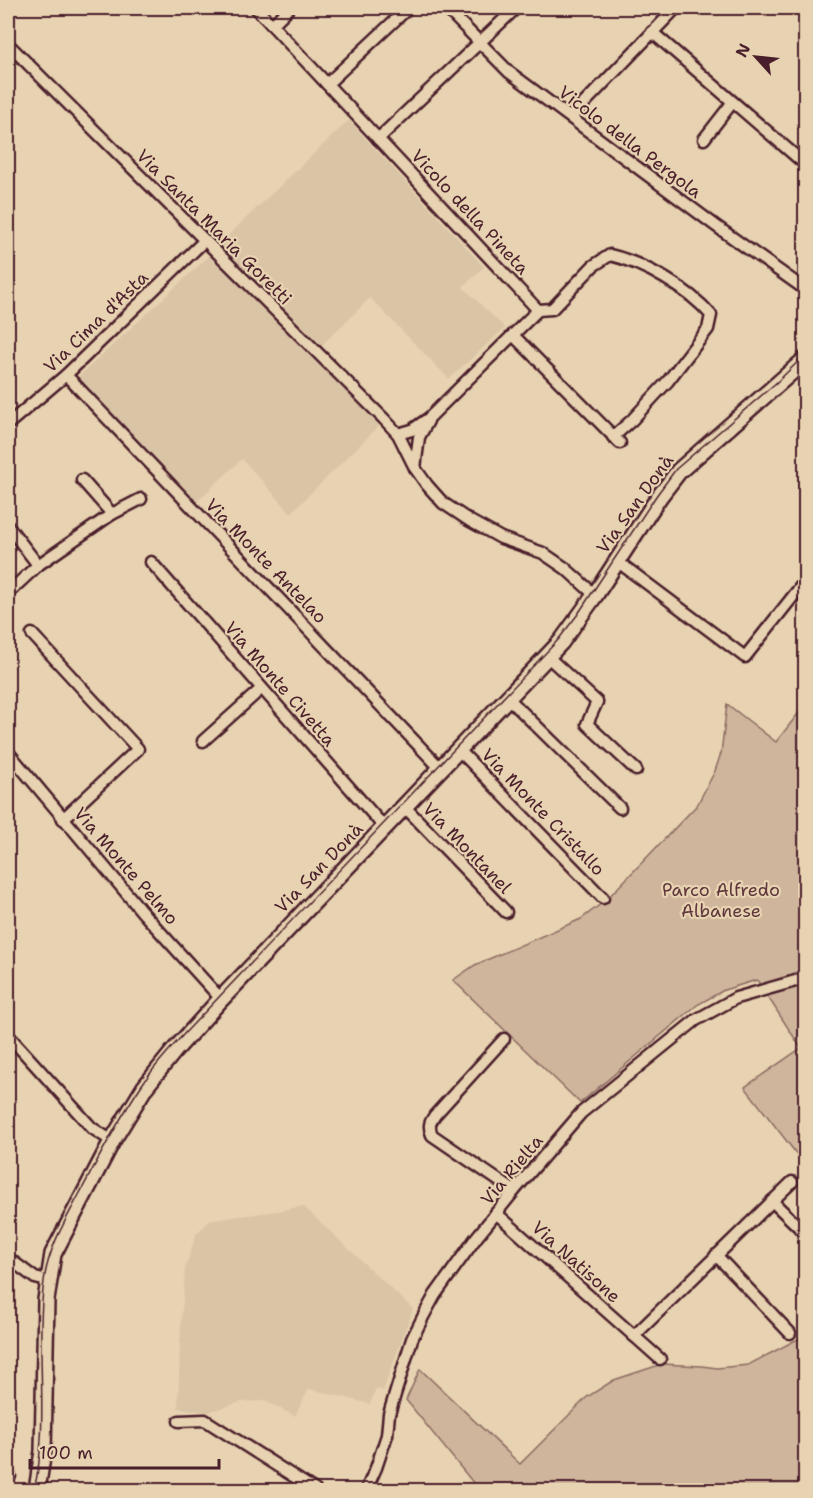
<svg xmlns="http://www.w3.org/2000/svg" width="813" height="1498" font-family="'Shantell Sans',sans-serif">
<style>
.built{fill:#dac4a6}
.green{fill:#ceb59b;stroke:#8c6a63;stroke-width:1.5}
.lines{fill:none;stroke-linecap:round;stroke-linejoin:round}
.street-casing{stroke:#4a1f2b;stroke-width:15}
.secondary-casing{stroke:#4a1f2b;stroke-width:20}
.street{stroke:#e7d3b1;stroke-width:10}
.secondary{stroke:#e7d3b1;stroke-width:15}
.tram{stroke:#4a1f2b;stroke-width:1.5}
.labels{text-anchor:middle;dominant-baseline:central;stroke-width:4.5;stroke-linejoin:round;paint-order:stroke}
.street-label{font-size:18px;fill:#4a1f2b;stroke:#e7d3b1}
.park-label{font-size:18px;fill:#5e363c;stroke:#e7d3b1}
</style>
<rect width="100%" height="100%" fill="#e7d3b1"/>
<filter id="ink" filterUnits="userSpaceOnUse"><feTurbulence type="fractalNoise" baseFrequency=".0167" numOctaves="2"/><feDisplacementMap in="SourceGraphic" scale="12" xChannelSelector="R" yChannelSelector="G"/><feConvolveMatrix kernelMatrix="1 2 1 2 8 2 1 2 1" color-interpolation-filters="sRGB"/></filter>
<g filter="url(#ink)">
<!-- built -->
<g class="built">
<path d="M349,120L484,267L463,287L505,328L449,379L370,298L319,348L217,246Z"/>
<path d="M209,256L381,424L291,513L242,459L194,504L76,379Z"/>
<path d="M303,1206L413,1309L383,1391L376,1389L370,1404L309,1389L295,1416L265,1401L241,1402L208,1412L178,1408L180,1340L185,1269L196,1234L210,1220L278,1211Z"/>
</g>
<!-- green -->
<g class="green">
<path d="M727,704L776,742L805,705V1165L745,1087L801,1048L757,980L724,990L697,1005L580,1103L453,980L475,965L581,919L606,900L697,805L715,771L721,753Z"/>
<path d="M805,1337V1490H479L406,1400L420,1369L520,1464L587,1397L614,1380L662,1364L702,1366L717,1368L748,1365L794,1341Z"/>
</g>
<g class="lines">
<!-- street casing -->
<g class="street-casing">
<g id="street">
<path d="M256,8L538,310L429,418L412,430L398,434"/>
<path d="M446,8L509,72L716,226L806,290"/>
<path d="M272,25L289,8"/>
<path d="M652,32L806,165"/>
<path d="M8,44L384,419L398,434L415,468L427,485L443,503L470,521L501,538L543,553L565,568L595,595"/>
<path d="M327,84L408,8"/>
<path d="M571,117L676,8"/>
<path d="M378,139L516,8"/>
<path d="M704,139L732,103"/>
<path d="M538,310L552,309L593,266L610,255C644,263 689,289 711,315L708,329L668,381L632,420L613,437"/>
<path d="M513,335L620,443"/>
<path d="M66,375L441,769"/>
<path d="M8,424L66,375L204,241"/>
<path d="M415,468L419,437L428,421"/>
<path d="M82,480L112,514"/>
<path d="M8,526L38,565L8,593"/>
<path d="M617,561L745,657L806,580"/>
<path d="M151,562L385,828"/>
<path d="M38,565L112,514L141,499"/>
<path d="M32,634L138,749L63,819"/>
<path d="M548,657L597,702L587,724L636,770"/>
<path d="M508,698L620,808"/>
<path d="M203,741L261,689"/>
<path d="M459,750L603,898"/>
<path d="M8,752L144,914L221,999"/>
<path d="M405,807L506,912"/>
<path d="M8,1035L92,1128L112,1141"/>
<path d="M504,1039L435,1115C430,1122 428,1126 432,1135L514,1191"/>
<path d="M772,1201L806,1234"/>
<path d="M496,1213L660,1359"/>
<path d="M716,1255L790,1333"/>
<path d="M8,1258L35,1278L47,1281"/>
<path d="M634,1336L792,1182"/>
<path d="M179,1421L205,1420L315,1490"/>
<path d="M8,1474L10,1476"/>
<path d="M366,1490L376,1468L387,1435L389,1414L412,1339L424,1315L435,1295L476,1238L514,1191L581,1113L696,1020L736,998L806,978"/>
</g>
</g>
<!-- secondary casing -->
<g class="secondary-casing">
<path id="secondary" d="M37,1490L43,1451L46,1300L53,1254L112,1141L145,1087L174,1051L221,999L561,642L595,595L659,497L679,471L806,359"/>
</g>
<!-- street -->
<use href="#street" class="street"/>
<!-- secondary -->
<use href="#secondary" class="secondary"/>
<!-- tram -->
<path class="tram" d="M34,1490C50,1424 35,1349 44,1281C48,1249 65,1221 80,1193C99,1157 118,1120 141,1086C163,1054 192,1026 219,997L558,640L578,614L656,496L676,469L777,382L806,354"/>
</g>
</g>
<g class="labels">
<!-- street labels -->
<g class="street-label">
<text transform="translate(630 142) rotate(37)">Vicolo della Pergola</text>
<text transform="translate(470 212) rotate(47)">Vicolo della Pineta</text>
<text transform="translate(214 227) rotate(45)">Via Santa Maria Goretti</text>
<text transform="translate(96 322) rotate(-44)">Via Cima d'Asta</text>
<text transform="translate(635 504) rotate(-54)">Via San Donà</text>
<text transform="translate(266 561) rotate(46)">Via Monte Antelao</text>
<text transform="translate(280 684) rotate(49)">Via Monte Civetta</text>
<text transform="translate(543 812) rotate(46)">Via Monte Cristallo</text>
<text transform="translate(467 848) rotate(46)">Via Montanel</text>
<text transform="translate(126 866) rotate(49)">Via Monte Pelmo</text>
<text transform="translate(319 868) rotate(-46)">Via San Donà</text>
<text transform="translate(512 1170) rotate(-50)">Via Rielta</text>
<text transform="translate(576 1262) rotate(42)">Via Natisone</text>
</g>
<!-- park labels -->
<g class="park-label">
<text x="721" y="890">Parco Alfredo<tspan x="721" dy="21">Albanese</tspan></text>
</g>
</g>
<!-- margin -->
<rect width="813" height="1498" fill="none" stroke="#e7d3b1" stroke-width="30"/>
<rect x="15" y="15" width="783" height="1468" fill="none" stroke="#4a1f2b" stroke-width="2" filter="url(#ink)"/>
<!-- north arrow -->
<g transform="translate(756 57) rotate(297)" stroke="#e7d3b1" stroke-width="4.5" paint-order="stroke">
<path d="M0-4.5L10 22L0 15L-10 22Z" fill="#4a1f2b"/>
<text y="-9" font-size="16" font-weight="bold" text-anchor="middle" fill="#4a1f2b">N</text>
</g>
<!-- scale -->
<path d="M30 1459v9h189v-9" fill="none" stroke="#4a1f2b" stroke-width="3"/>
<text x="39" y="1459" font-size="18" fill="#4a1f2b" stroke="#e7d3b1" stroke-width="4.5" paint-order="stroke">100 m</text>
</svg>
